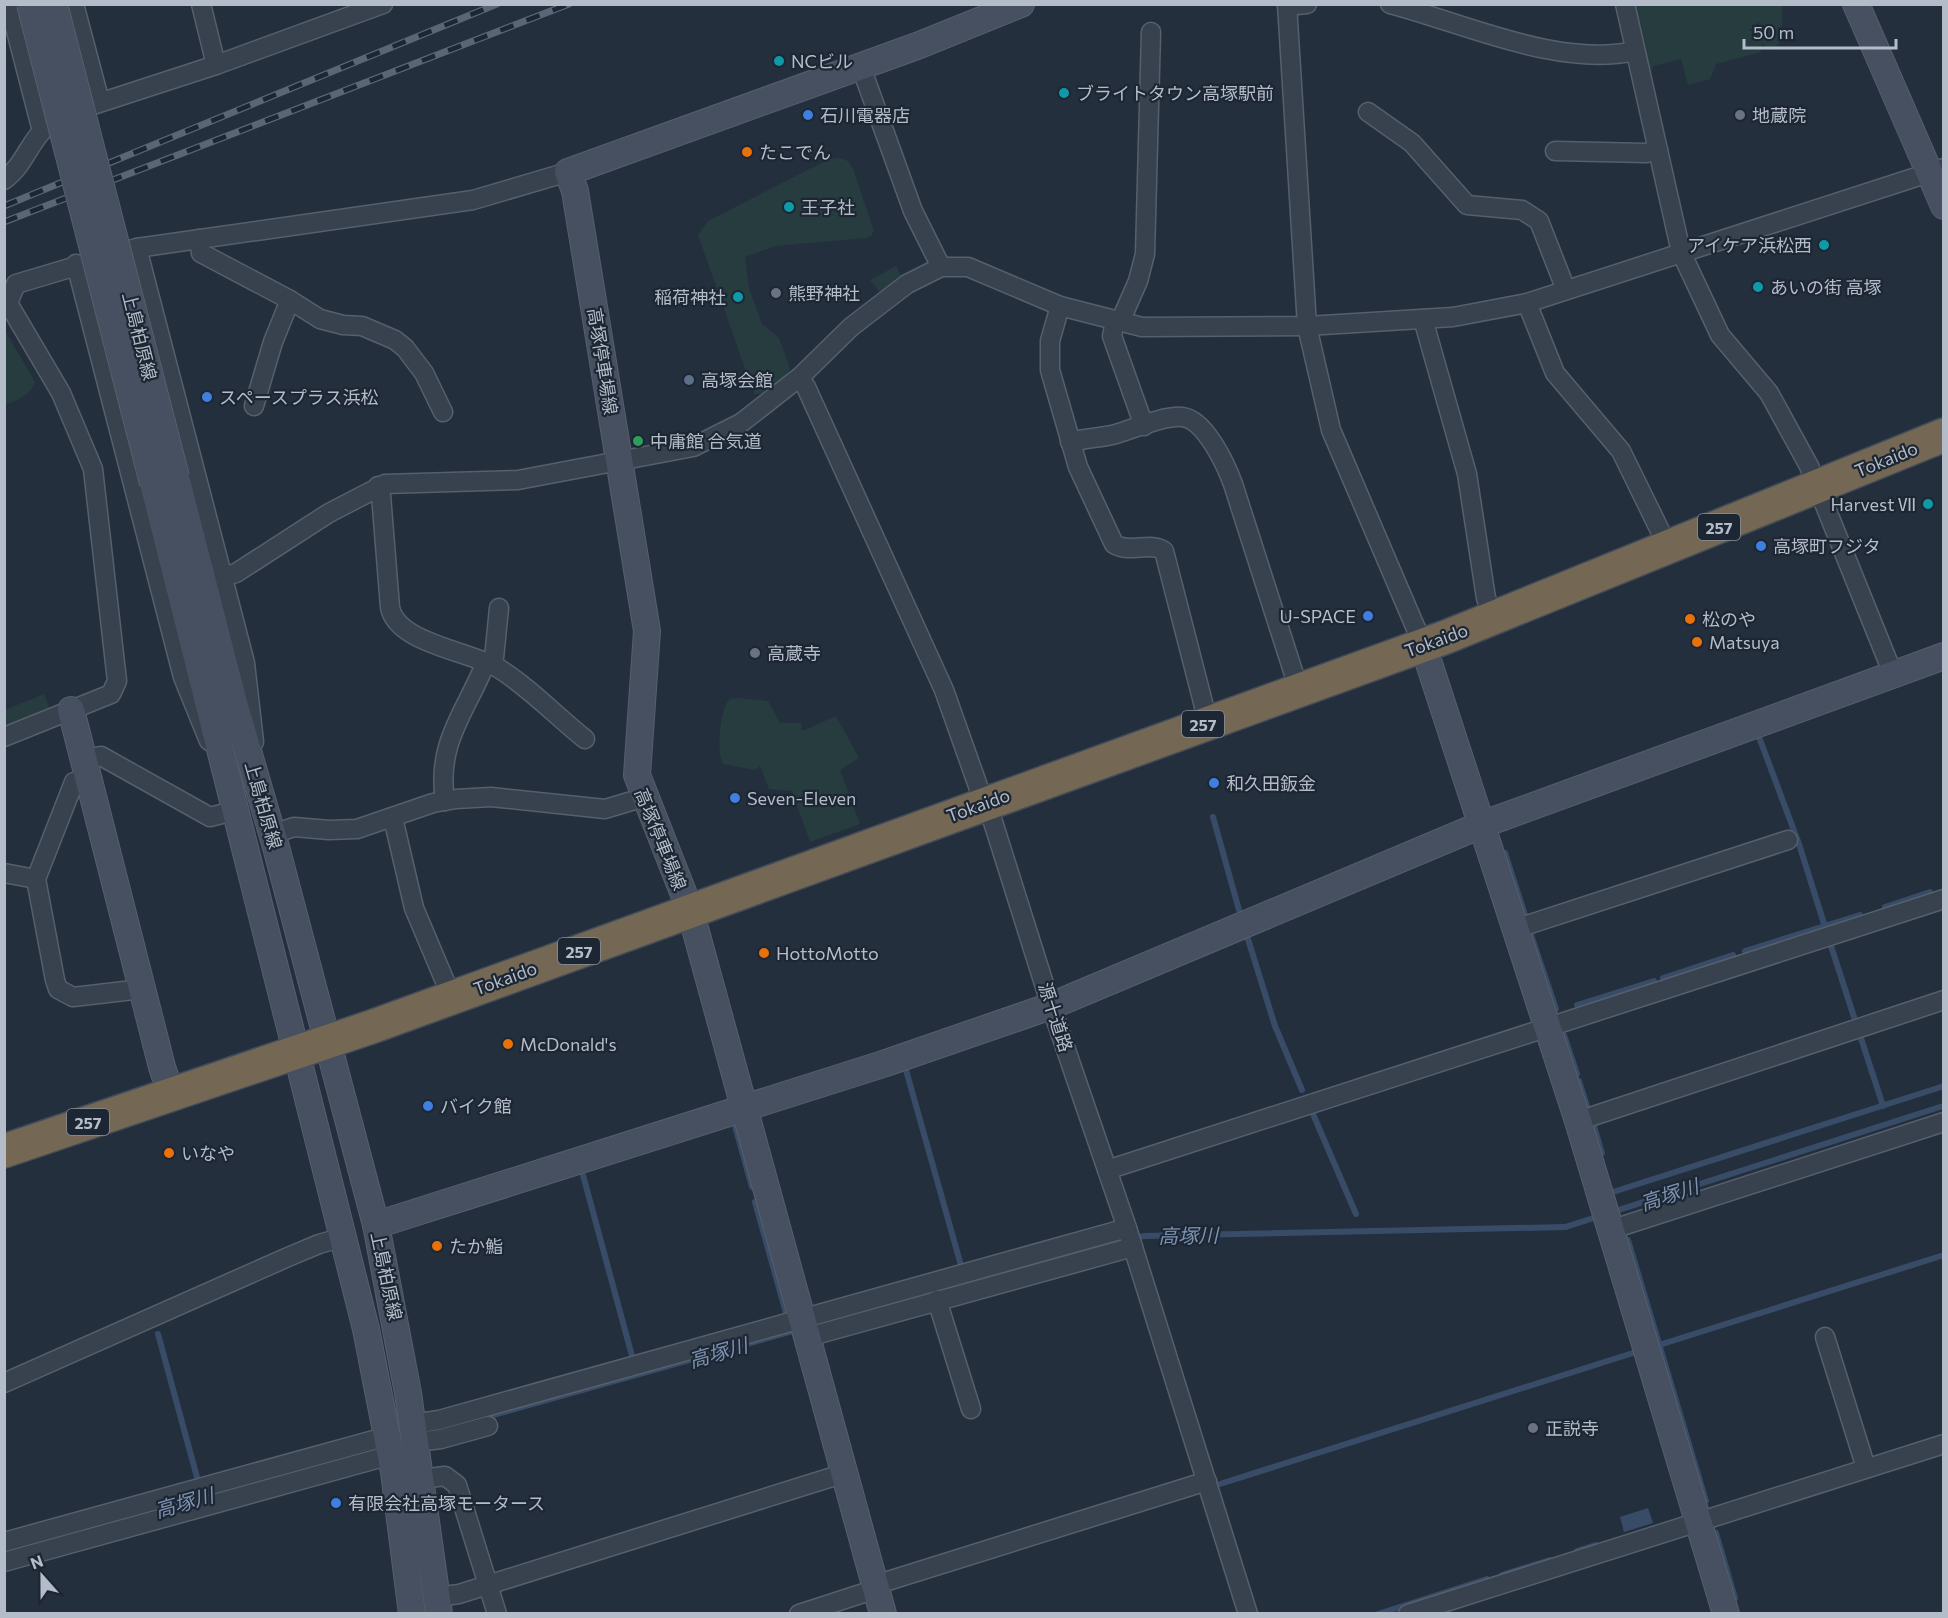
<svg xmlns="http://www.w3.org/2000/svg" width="1948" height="1618" font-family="Commissioner,'Noto Sans JP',sans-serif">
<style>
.green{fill:#263c3f}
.water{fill:#394c67}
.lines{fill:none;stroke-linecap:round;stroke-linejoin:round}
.stream{stroke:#394c67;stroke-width:6}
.river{stroke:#394c67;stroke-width:36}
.street-casing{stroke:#565f6c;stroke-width:21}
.secondary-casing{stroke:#565f6c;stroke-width:28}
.highway-casing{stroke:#434c59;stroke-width:36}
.street{stroke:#38414e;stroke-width:18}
.secondary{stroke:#465061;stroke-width:26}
.highway{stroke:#746855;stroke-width:33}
.rail-casing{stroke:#5a6575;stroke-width:7}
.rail{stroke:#1d2633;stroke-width:4.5;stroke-dasharray:14;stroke-linecap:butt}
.secondary-bridge-casing{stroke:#565f6c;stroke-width:28;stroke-linecap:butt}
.secondary-bridge{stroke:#465061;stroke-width:26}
.culture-dot{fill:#0f9aa8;stroke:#1d2633;stroke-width:2}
.shop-dot{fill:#3f7fe0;stroke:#1d2633;stroke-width:2}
.worship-dot{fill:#6b7280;stroke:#1d2633;stroke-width:2}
.food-dot{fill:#e8710a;stroke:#1d2633;stroke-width:2}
.service-dot{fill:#5c6f8a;stroke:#1d2633;stroke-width:2}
.leisure-dot{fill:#2e9e5b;stroke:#1d2633;stroke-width:2}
.labels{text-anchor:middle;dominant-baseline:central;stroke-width:4.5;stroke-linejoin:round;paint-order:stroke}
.shield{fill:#1d2633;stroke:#878f9c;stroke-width:1.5}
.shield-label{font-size:16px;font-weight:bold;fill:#b4bcc9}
.poi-label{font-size:18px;fill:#b4bcc9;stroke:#1d2633;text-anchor:start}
.street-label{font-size:18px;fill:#b4bcc9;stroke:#1d2633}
.water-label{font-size:20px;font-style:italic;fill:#7c92b1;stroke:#1d2633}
</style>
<rect width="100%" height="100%" fill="#242f3e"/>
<!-- green -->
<g class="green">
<path d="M1631,5H1783L1781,41L1773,50L1767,49L1762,43L1761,52L1716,64L1710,79L1688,85L1681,59L1653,66L1650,79Z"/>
<path d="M839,158L848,161L853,169L874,231L871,236L866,238L776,246L745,257L749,288L762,324L779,338L790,368C787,379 766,396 754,394L698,235L708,221L829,159Z"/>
<path d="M896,266L902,277L881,294L870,280Z"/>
<path d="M4,329L35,382C30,397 18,399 5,405Z"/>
<path d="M44,694L51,711L5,730V710Z"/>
<path d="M737,698L768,701L780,723H801L802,731L836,716L859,758L840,770L860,824L810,842L792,791L769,789L760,766L755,770L723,764C716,753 720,707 730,699Z"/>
</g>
<!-- water -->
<g class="water">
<path d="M1943,1103V1109L1566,1230L1145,1239L1118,1243L440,1433V1427L1117,1238L1144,1233L1565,1224Z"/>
<path d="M1648,1508L1653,1523L1624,1532L1620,1517Z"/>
</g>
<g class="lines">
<!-- stream -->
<g class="stream">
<path d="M1759,737L1799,844L1825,927"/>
<path d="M1213,817L1239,910"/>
<path d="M1505,853L1526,918"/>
<path d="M1885,907L1930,892"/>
<path d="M1530,932L1556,1009"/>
<path d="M1247,936L1275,1026L1302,1090"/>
<path d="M1831,946L1854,1017"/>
<path d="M1745,951L1860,915"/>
<path d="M1663,978L1733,955"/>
<path d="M1577,1005L1654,981"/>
<path d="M1564,1035L1577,1074"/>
<path d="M1860,1035L1883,1106"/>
<path d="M906,1070L962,1269"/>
<path d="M1579,1081L1588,1109"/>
<path d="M1313,1114L1356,1214"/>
<path d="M1593,1123L1602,1153"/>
<path d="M735,1126L752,1187"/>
<path d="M583,1175L632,1356"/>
<path d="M1613,1192L1944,1086"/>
<path d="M755,1202L786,1313"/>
<path d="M1628,1240L1706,1501"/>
<path d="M158,1334L198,1481"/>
<path d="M1656,1346L1944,1255"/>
<path d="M1220,1484L1636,1352"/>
<path d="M1716,1533L1735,1598"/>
<path d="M1577,1551L1596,1545"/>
<path d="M1502,1575L1550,1560"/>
<path d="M1378,1614L1487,1579"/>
</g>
<!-- river -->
<path class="river" d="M4,1552L316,1465"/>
<!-- street casing -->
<g class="street-casing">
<g id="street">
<path d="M9,4L42,131"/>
<path d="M74,4L100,102"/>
<path d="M201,4L216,65"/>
<path d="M1287,4L1307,326L1331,430L1423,645"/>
<path d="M1390,4C1464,23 1558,68 1635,51"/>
<path d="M1625,4L1681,252L1720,335L1769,393L1809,466L1893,674"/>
<path d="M1287,6L1307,4"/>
<path d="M861,67L913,211L941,267"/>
<path d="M93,105L216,65L383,4"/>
<path d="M1368,112L1412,143L1467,205L1522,210L1539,221L1566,290"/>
<path d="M1555,151L1646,153L1658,150"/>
<path d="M4,180C25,165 29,141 48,125"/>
<path d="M199,239L201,253L290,300L320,319L343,325L362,326L395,340L405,348L424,373L443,412"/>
<path d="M137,248L245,663L254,742"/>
<path d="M76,264L183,677L209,741"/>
<path d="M1527,303L1555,373L1621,451L1668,547"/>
<path d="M1060,306L1050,341V370L1078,467L1114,544C1129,554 1151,541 1164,551L1208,722"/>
<path d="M1423,319L1467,474L1486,598L1494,618"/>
<path d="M1115,321L1112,336L1144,426"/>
<path d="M1120,322L1138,281L1145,254L1151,32"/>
<path d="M799,378L806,387L944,690L984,803L993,822L1051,1006L1127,1228L1248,1614"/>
<path d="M254,406L273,342L290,300"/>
<path d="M1070,442C1085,438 1101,438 1116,434C1133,429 1165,415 1182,417C1205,419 1226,465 1233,484L1299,690"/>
<path d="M378,486L381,495L390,607C396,643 469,651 498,668C529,687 556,716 585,739"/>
<path d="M222,577L236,573L329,513L385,484L518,480L693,447L741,423L801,376L851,327L907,284L941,267H968L1060,306L1142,327L1307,326L1453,317L1527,303L1944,168"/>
<path d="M491,665L494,658L499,608"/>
<path d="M4,737L111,694L117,681L93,469L61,393L8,303L16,284L137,248L473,200L568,172"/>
<path d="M84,760L101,756L210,817L237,810"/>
<path d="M88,778L74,782L36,879L55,980L58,989L73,997L142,989"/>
<path d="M445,801C436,742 466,712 486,662"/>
<path d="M393,818L414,908L452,998"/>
<path d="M273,834L294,827L329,830L357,829L433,803L456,799L491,797L605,809L645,797"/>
<path d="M4,873L36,879"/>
<path d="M1515,929L1788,840"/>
<path d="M1578,1121L1944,1000"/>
<path d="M1107,1170L1944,899"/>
<path d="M1610,1230L1944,1122"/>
<path d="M937,1300L971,1409"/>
<path d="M808,1337L1133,1247"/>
<path d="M1825,1337L1866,1468"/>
<path d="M4,1383L288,1257L319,1244L344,1237"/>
<path d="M413,1424L439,1420L1127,1228"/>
<path d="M416,1442L441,1439L488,1426"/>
<path d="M421,1479L445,1476L457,1485L497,1614"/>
<path d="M4,1542L388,1436"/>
<path d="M4,1562L391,1455"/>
<path d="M875,1585L1207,1481"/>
<path d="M437,1597L459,1594L845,1473"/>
<path d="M799,1614L876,1589"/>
<path d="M1408,1614L1944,1444"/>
</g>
</g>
<!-- secondary casing -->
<g class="secondary-casing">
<g id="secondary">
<path d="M1856,4L1944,206"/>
<path d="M176,477L234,703L276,847L376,1225L408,1393L439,1614"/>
<path d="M153,483L366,1329L394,1472L412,1614"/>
<path d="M1423,645L1578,1121L1726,1614"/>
<path d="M71,710L162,1067L171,1094"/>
<path d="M376,1225L883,1064L1051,1006L1481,825L1944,656"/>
<path d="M883,1614L690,910L637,775L647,631L575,191L568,172L917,46L1021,4"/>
</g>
</g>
<!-- highway casing -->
<g class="highway-casing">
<path id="highway" d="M4,1151L374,1026L1446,637L1944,435"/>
</g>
<!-- street -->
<use href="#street" class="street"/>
<!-- secondary -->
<use href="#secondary" class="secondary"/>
<!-- highway -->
<use href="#highway" class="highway"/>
<!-- rail casing -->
<g class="rail-casing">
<g id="rail">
<path d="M4,206L497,4"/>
<path d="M4,222L569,4"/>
</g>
</g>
<!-- rail -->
<use href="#rail" class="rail"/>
<!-- secondary-bridge casing -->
<g class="secondary-bridge-casing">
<g id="secondary-bridge">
<path d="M30,4L153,483"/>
<path d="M54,4L176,477"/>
</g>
</g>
<!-- secondary-bridge -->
<use href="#secondary-bridge" class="secondary-bridge"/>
</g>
<!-- markers -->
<g class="culture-dot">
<circle cx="779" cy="61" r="6"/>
<circle cx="1064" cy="93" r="6"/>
<circle cx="789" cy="207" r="6"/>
<circle cx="1824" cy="245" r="6"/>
<circle cx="1758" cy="287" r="6"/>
<circle cx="738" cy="297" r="6"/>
<circle cx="1928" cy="504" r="6"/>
</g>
<g class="shop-dot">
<circle cx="808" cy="115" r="6"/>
<circle cx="207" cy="397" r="6"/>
<circle cx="1761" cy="546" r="6"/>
<circle cx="1368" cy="616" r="6"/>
<circle cx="1214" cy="783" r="6"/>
<circle cx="735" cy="798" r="6"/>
<circle cx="428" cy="1106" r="6"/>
<circle cx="336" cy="1503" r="6"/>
</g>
<g class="worship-dot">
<circle cx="1740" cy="115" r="6"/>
<circle cx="776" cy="293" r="6"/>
<circle cx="755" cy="653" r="6"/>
<circle cx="1533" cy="1428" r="6"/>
</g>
<g class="food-dot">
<circle cx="747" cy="152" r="6"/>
<circle cx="1690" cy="619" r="6"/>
<circle cx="1697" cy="642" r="6"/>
<circle cx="764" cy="953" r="6"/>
<circle cx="508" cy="1044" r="6"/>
<circle cx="169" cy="1153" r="6"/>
<circle cx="437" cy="1246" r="6"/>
</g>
<circle class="service-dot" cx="689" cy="380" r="6"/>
<circle class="leisure-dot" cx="638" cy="441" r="6"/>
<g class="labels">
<!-- shield labels -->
<g class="shield">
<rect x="1698" y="514" width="42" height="26" rx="4.5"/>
<rect x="1182" y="711" width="42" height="26" rx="4.5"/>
<rect x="558" y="938" width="42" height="26" rx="4.5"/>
<rect x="67" y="1109" width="42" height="26" rx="4.5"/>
</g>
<g class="shield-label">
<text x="1719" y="527">257</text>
<text x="1203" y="724">257</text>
<text x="579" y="951">257</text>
<text x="88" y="1122">257</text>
</g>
<!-- poi labels -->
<g class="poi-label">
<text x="791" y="61">NCビル</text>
<text x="1076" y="93">ブライトタウン高塚駅前</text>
<text x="820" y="115">石川電器店</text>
<text x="1752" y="115">地蔵院</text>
<text x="759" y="152">たこでん</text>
<text x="801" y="207">王子社</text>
<text x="1812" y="245" text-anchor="end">アイケア浜松西</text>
<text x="1770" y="287">あいの街 高塚</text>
<text x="788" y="293">熊野神社</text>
<text x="726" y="297" text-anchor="end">稲荷神社</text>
<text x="701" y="380">高塚会館</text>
<text x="219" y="397">スペースプラス浜松</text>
<text x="650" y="441">中庸館 合気道</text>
<text x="1916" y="504" text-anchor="end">Harvest Ⅶ</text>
<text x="1773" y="546">高塚町フジタ</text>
<text x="1356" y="616" text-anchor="end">U-SPACE</text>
<text x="1702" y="619">松のや</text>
<text x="1709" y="642">Matsuya</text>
<text x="767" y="653">高蔵寺</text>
<text x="1226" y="783">和久田鈑金</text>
<text x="747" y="798">Seven-Eleven</text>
<text x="776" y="953">HottoMotto</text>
<text x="520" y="1044">McDonald's</text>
<text x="440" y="1106">バイク館</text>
<text x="181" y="1153">いなや</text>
<text x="449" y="1246">たか鮨</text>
<text x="1545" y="1428">正説寺</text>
<text x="348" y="1503">有限会社高塚モータース</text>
</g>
<!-- street labels -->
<g class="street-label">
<text transform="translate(140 336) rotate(76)">上島柏原線</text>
<text transform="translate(603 361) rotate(81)">高塚停車場線</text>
<text transform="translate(1886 459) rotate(-22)">Tokaido</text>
<text transform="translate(1436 640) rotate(-20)">Tokaido</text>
<text transform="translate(264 805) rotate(74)">上島柏原線</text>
<text transform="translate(978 805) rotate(-20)">Tokaido</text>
<text transform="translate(661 839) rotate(68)">高塚停車場線</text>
<text transform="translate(505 978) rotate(-20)">Tokaido</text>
<text transform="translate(1056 1017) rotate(72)">源十道路</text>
<text transform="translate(387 1276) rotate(78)">上島柏原線</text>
</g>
<!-- water labels -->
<g class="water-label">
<text transform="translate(1669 1194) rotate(-18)">高塚川</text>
<text transform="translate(1188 1235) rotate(-1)">高塚川</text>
<text transform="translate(718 1352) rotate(-16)">高塚川</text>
<text transform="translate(184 1502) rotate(-16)">高塚川</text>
</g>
</g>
<!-- border -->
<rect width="1948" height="1618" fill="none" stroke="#b4bcc9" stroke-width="12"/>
<!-- north arrow -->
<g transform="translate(42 1576) rotate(339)" stroke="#1d2633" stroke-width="4.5" paint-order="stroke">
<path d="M0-4.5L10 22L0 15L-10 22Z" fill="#b4bcc9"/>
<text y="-9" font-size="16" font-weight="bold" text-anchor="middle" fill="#b4bcc9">N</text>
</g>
<!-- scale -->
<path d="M1744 39v9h152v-9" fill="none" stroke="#b4bcc9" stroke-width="3"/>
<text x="1753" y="39" font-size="18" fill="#b4bcc9" stroke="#1d2633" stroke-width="4.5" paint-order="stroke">50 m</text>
</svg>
